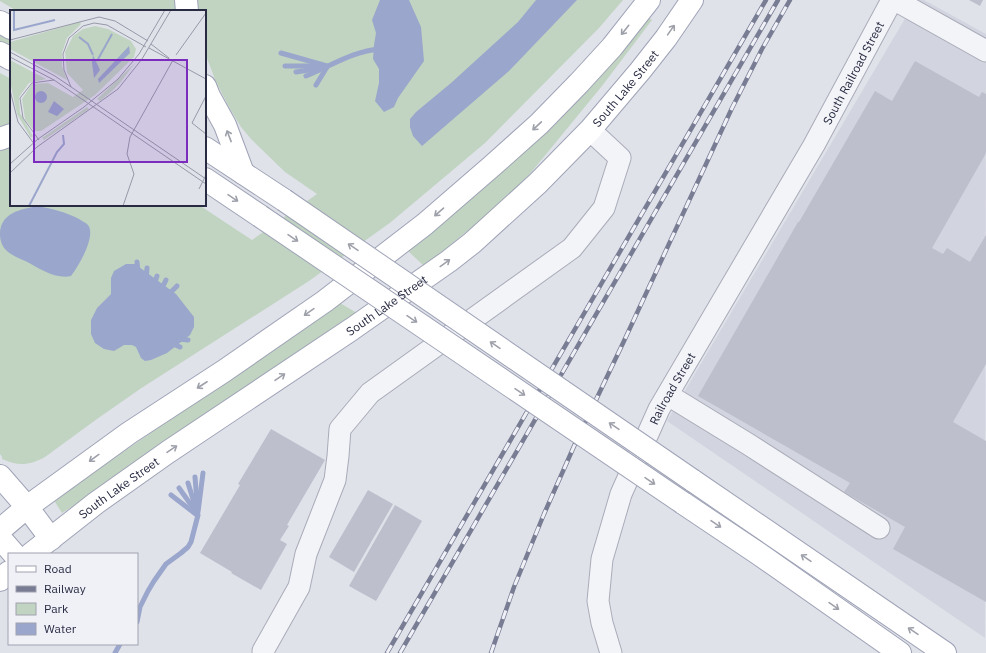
<svg xmlns="http://www.w3.org/2000/svg" width="986" height="653" font-family="'IBM Plex Sans',sans-serif">
<style>
.built{fill:#d2d4df}
.green{fill:#c1d4c1}
.water{fill:#9aa6cb}
.lines{fill:none;stroke-linecap:round;stroke-linejoin:round}
.stream{stroke:#9aa6cb;stroke-width:5}
.building{fill:#bdbfcd}
.minor-casing{stroke:#a9abb8;stroke-width:23}
.major-casing{stroke:#9fa3b6;stroke-width:24}
.minor{stroke:#f3f4f8;stroke-width:21}
.major{stroke:#fff;stroke-width:22}
.rail-casing{stroke:#797d94;stroke-width:4.5}
.rail{stroke:#f0f1f7;stroke-width:3;stroke-dasharray:9;stroke-linecap:butt}
.major-bridge-casing{stroke:#9fa3b6;stroke-width:24;stroke-linecap:butt}
.major-bridge{stroke:#fff;stroke-width:22}
.oneway{stroke:#9ea0aa}
.labels{text-anchor:middle;dominant-baseline:central;stroke-width:4;stroke-linejoin:round;paint-order:stroke}
.street-label{font-size:12px;fill:#282b42;stroke:#f0f1f7}
.inset-river{fill:none;stroke:#9aa6cb;stroke-width:2}
.inset-road{fill:none;stroke:#9699a7;stroke-width:1}
.view{fill:#7b2cbf;fill-opacity:0.15;stroke:#7b2cbf;stroke-width:2}
.inset-edge{fill:none;stroke:#282b42;stroke-width:2}
</style>
<rect width="100%" height="100%" fill="#e0e2ea"/>
<!-- built -->
<path class="built" d="M916,0H924L986,34L985,638L667,421Z"/>
<!-- green -->
<g class="green">
<path d="M0,0H175V11H17L0,1Z"/>
<path d="M197,0H623L599,28L485,143L391,222L309,281L140,389L97,419L45,457C29,466 18,466 2,459V457L0,454V151L11,147V205H199L252,240L317,194L285,172L251,139L241,127L230,109L216,82L205,53V11H198Z"/>
<path d="M648,17L652,20L602,86L529,175L496,208L424,266L408,251L456,211L505,169L552,125Z"/>
<path d="M0,35L11,41V46L0,41Z"/>
<path d="M0,73L11,79V125L0,128Z"/>
<path d="M340,303L357,313L159,444L81,501L62,513L55,502L58,498C129,446 203,398 276,349C297,334 318,318 340,303Z"/>
</g>
<!-- water -->
<g class="water">
<path d="M380,0H409L421,27L424,61L398,98L394,107L384,112L375,101L379,83V69L373,59L374,45L376,33L372,20Z"/>
<path d="M536,0H577L509,71L422,146L413,136L410,127V119L416,112L451,83L518,22Z"/>
<path d="M38,206C52,209 66,212 79,219C81,221 85,222 87,224C98,234 78,267 71,276C57,279 43,271 31,264C24,260 12,256 7,251C2,247 0,240 0,234C0,213 21,209 38,206Z"/>
<path d="M126,264H135L176,294L194,317V327L190,335L167,353L151,360L145,361L141,358L136,347L132,345H124L114,351L104,349L95,343L91,334V320L97,308L111,294V278L114,271Z"/>
</g>
<g class="lines">
<!-- stream -->
<g class="stream">
<path d="M281,53L327,66"/>
<path d="M285,66H320"/>
<path d="M296,72L315,69"/>
<path d="M306,76C331,66 353,51 380,49"/>
<path d="M316,85L327,67"/>
<path d="M137,262L138,272"/>
<path d="M146,280L147,268"/>
<path d="M154,285L157,276"/>
<path d="M161,290L166,280"/>
<path d="M168,295L177,286"/>
<path d="M179,339L188,340"/>
<path d="M171,343L180,347"/>
<path d="M195,477L197,502"/>
<path d="M179,488L194,509"/>
<path d="M171,495L197,515"/>
<path d="M198,512L203,473"/>
<path d="M137,622L140,607L148,591L154,581L166,564L181,553L188,547L191,542L198,515L188,483"/>
<path d="M115,653L120,644"/>
</g>
</g>
<!-- building -->
<g class="building">
<path d="M969,0H983L980,6Z"/>
<path d="M915,61L979,97L982,92L986,94V152L985,155L932,248L943,254L947,248L970,262L986,235V364L953,422L986,441V602L893,549L905,527L844,492L850,483L698,396L798,222H799L875,91L892,101Z"/>
<path d="M271,429L325,460L287,525L289,526L280,540L287,544L261,590L231,573L232,572L200,553L240,485L238,484Z"/>
<path d="M368,490L393,504L354,572L329,557Z"/>
<path d="M395,505L422,521L376,601L349,586Z"/>
</g>
<g class="lines">
<!-- minor casing -->
<g class="minor-casing">
<g id="minor">
<path d="M895,0L986,51"/>
<path d="M668,395L748,444L879,528"/>
<path d="M263,651L299,587L306,554L335,480L338,456L340,429L370,393L572,248L604,208L620,158L590,130"/>
<path id="s1" d="M611,653L602,623L598,601L602,559L621,494L659,409L814,145L892,0"/>
</g>
</g>
<!-- major casing -->
<g class="major-casing">
<g id="major">
<path d="M186,0L187,11"/>
<path d="M0,22L11,28"/>
<path d="M0,53L11,59"/>
<path d="M205,86L209,96L225,125L243,173"/>
<path d="M0,139L11,135"/>
<path d="M205,148L284,200"/>
<path d="M205,179L260,216"/>
<path d="M0,476L27,507L51,539"/>
<path d="M692,480L945,653"/>
<path d="M683,503L759,554L900,653"/>
<path d="M0,530L27,507L129,433L224,371L325,301L425,224L492,166L539,124L579,83L612,47L649,0"/>
<path d="M0,538L14,554"/>
<path id="s2" d="M31,554L96,503L168,452L352,329L449,261L472,243L538,183L590,130L640,71L666,38L692,0"/>
<path d="M0,580L9,572"/>
</g>
</g>
<!-- minor -->
<use href="#minor" class="minor"/>
<!-- major -->
<use href="#major" class="major"/>
<!-- rail casing -->
<g class="rail-casing">
<g id="rail">
<path d="M387,653L766,0"/>
<path d="M400,653L778,0"/>
<path d="M491,653L514,587L544,514L575,444L624,341L732,108L762,49L790,0"/>
</g>
</g>
<!-- rail -->
<use href="#rail" class="rail"/>
<!-- major-bridge casing -->
<g class="major-bridge-casing">
<g id="major-bridge">
<path d="M284,200L692,480"/>
<path d="M260,216L683,503"/>
</g>
</g>
<!-- major-bridge -->
<use href="#major-bridge" class="major-bridge"/>
</g>
<!-- one-way arrows -->
<defs><path id="oneway-shaft" d="M-6 0H5M1.5-3L5.5 0L1.5 3" fill="none" stroke-width="1.6" stroke-linecap="round" stroke-linejoin="round"/></defs>
<g class="oneway">
<use href="#oneway-shaft" transform="translate(625 30) rotate(129)"/>
<use href="#oneway-shaft" transform="translate(671 30) rotate(-55)"/>
<use href="#oneway-shaft" transform="translate(537 126) rotate(137)"/>
<use href="#oneway-shaft" transform="translate(229 136) rotate(-111)"/>
<use href="#oneway-shaft" transform="translate(233 198) rotate(34)"/>
<use href="#oneway-shaft" transform="translate(439 212) rotate(139)"/>
<use href="#oneway-shaft" transform="translate(293 238) rotate(34)"/>
<use href="#oneway-shaft" transform="translate(353 247) rotate(-146)"/>
<use href="#oneway-shaft" transform="translate(445 263) rotate(-36)"/>
<use href="#oneway-shaft" transform="translate(309 312) rotate(145)"/>
<use href="#oneway-shaft" transform="translate(412 319) rotate(34)"/>
<use href="#oneway-shaft" transform="translate(495 345) rotate(-146)"/>
<use href="#oneway-shaft" transform="translate(280 377) rotate(-34)"/>
<use href="#oneway-shaft" transform="translate(202 385) rotate(147)"/>
<use href="#oneway-shaft" transform="translate(520 392) rotate(34)"/>
<use href="#oneway-shaft" transform="translate(614 426) rotate(-146)"/>
<use href="#oneway-shaft" transform="translate(172 449) rotate(-34)"/>
<use href="#oneway-shaft" transform="translate(94 458) rotate(144)"/>
<use href="#oneway-shaft" transform="translate(650 481) rotate(34)"/>
<use href="#oneway-shaft" transform="translate(716 524) rotate(34)"/>
<use href="#oneway-shaft" transform="translate(806 558) rotate(-146)"/>
<use href="#oneway-shaft" transform="translate(834 606) rotate(35)"/>
<use href="#oneway-shaft" transform="translate(913 631) rotate(-146)"/>
</g>
<g class="labels">
<!-- street labels -->
<g class="street-label">
<text stroke="none"><textPath href="#s1" startOffset="645">South Railroad Street</textPath></text>
<text stroke="none"><textPath href="#s2" startOffset="758">South Lake Street</textPath></text>
<text stroke="none"><textPath href="#s2" startOffset="434">South Lake Street</textPath></text>
<text stroke="none"><textPath href="#s1" startOffset="281">Railroad Street</textPath></text>
<text stroke="none"><textPath href="#s2" startOffset="110">South Lake Street</textPath></text>
</g>
</g>
<!-- overview -->
<g transform="translate(10 10)">
<rect width="196" height="196" fill="#e0e2ea"/>
<path d="M70,12L71,14L57,28L52,43V56L57,70L0,39V32ZM85,16L98,19L121,31L126,39L124,47L85,85L31,121H24L15,109L12,89L22,74L38,73L63,87L73,80L57,63L55,42L63,26L73,19ZM0,50L36,69L19,73L9,87L10,103L23,126L21,128L7,104L0,71ZM125,53L110,73L101,82L90,91L87,89ZM77,97L79,99L34,130L32,128Z" fill="#c1d4c1"/>
<path d="M119,36L120,43L89,73L88,69ZM83,45L90,60L84,68L82,53ZM25 87a6 6 0 1 1 12 0a6 6 0 1 1-12 0ZM44,91L54,99L47,106L38,102Z" fill="#9aa6cb"/>
<path class="inset-river" d="M4,0V20L45,10M69,27L78,34L83,45M87,51L102,24M19,196L47,142L54,134L53,125"/>
<path class="inset-road" d="M0,30L89,7L105,11L138,31M141,34L159,48M139,38L196,69M0,42L45,66L196,169M166,45L196,3M0,47L44,70L196,174M61,77L54,60L53,44L59,28L73,16L84,13L97,15L136,37M0,80L8,112L25,135M196,86L182,113L196,124M29,130L13,108L10,88L22,73L44,70M0,154L28,129L74,97L108,69L129,44L155,0M0,163L27,137L108,79L132,49L161,0M189,179L196,165M113,196L124,164L117,144L120,127L163,50"/>
<path class="view" d="M24,50H177V152H24Z"/>
<rect width="196" height="196" class="inset-edge"/>
</g>
<!-- legend -->
<rect x="8" y="553" width="130" height="92" fill="#f0f1f7" stroke="#a0a2af"/>
<rect x="16" y="566" width="20" height="6" fill="#ffffff" stroke="#a0a2af"/>
<text x="44" y="573" font-size="12" fill="#282b42">Road</text>
<rect x="16" y="586" width="20" height="6" fill="#797d94" stroke="#a0a2af"/>
<text x="44" y="593" font-size="12" fill="#282b42">Railway</text>
<rect x="16" y="603" width="20" height="12" fill="#c1d4c1" stroke="#a0a2af"/>
<text x="44" y="613" font-size="12" fill="#282b42">Park</text>
<rect x="16" y="623" width="20" height="12" fill="#9aa6cb" stroke="#a0a2af"/>
<text x="44" y="633" font-size="12" fill="#282b42">Water</text>
</svg>
